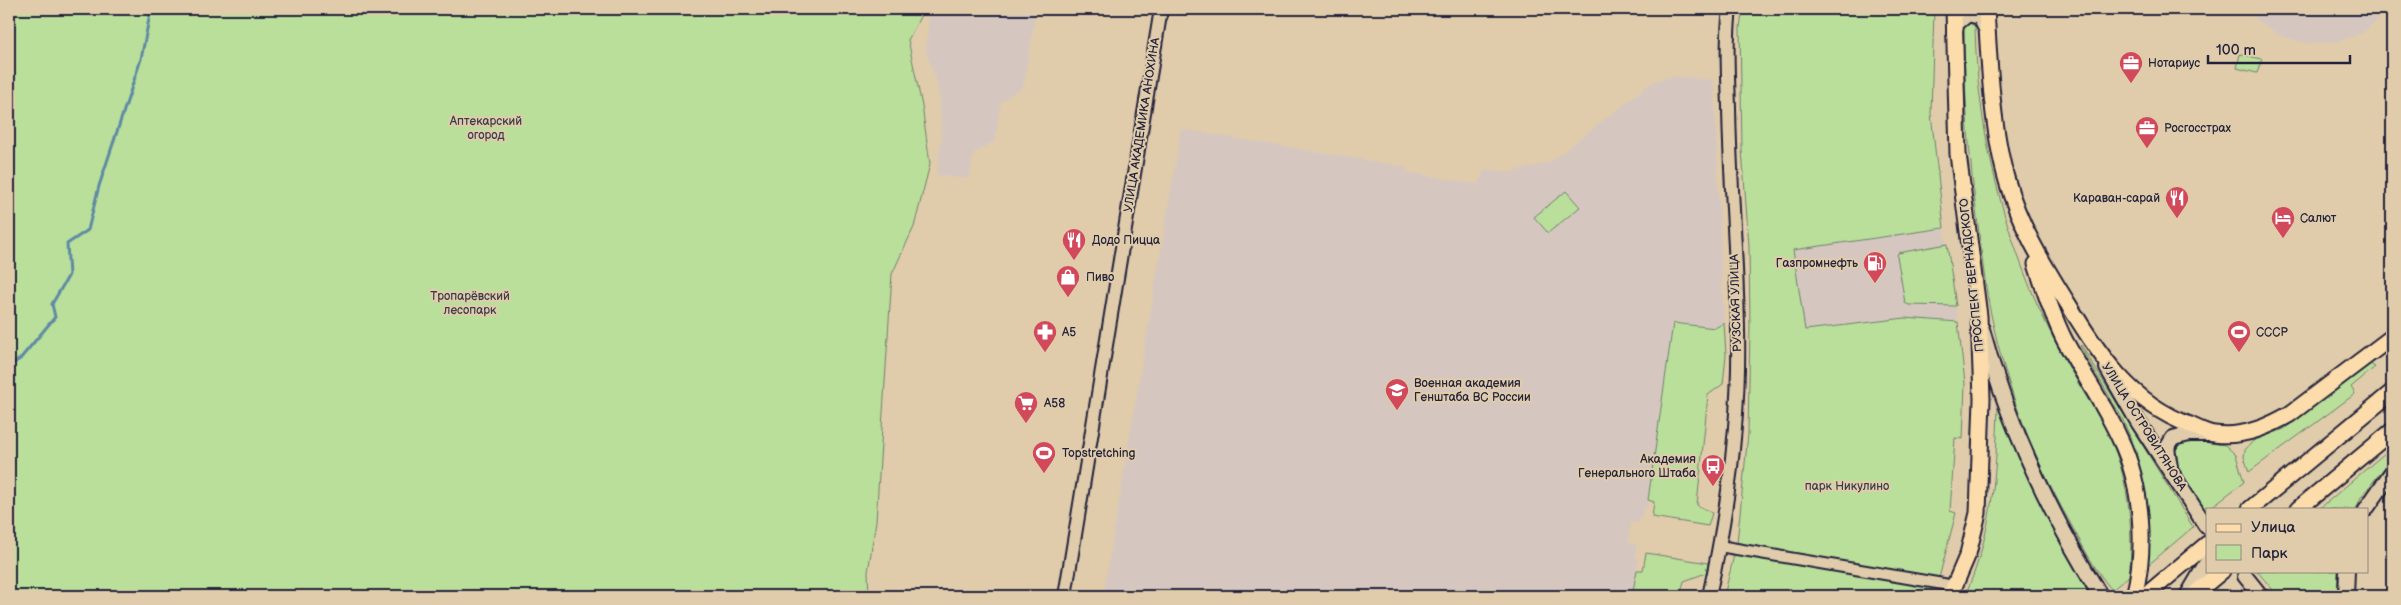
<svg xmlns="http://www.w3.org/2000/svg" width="2401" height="605" font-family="'Balsamiq Sans',sans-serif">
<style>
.built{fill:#d5c7bf}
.green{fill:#b9df9b;stroke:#6e806b}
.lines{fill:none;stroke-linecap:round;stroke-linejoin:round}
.stream{stroke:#5f8aa3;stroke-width:3}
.minor-casing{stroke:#22223b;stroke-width:14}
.tertiary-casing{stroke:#22223b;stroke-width:16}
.secondary-casing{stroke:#22223b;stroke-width:18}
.primary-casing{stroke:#22223b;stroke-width:19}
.minor{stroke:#e0ccab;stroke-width:10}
.tertiary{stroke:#e0ccab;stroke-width:12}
.secondary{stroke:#e0ccab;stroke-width:14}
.primary{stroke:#fcdcab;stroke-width:15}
.labels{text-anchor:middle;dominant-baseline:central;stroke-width:4;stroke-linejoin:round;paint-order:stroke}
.poi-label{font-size:12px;fill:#22223b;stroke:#e0ccab;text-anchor:start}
.park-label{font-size:12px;fill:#393e49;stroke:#e0ccab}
.street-label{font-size:12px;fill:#22223b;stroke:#e0ccab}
</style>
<rect width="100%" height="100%" fill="#e0ccab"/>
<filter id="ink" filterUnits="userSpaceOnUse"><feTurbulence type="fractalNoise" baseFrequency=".02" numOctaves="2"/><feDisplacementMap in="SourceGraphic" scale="10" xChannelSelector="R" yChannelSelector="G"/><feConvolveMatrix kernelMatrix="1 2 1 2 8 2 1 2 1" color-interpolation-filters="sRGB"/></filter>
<g filter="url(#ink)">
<!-- built -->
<g class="built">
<path d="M929,9H1036L1024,86L1001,102L995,141L974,153L969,179L937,175L941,137L940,104L936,80L926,52Z"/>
<path d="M2248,9H2389L2364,32L2337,42L2308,44L2281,36L2257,20Z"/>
<path d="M1675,76L1714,80L1724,323L1715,328L1673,323L1647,508H1644L1639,523L1631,522L1628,542L1636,544V558H1639L1632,596H1103L1181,129L1406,167L1407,172L1477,184L1486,169L1511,172L1550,162L1654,81Z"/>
<path d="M1944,228L1958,322L1905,318L1804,330L1793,250Z"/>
</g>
<!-- green -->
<g class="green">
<path d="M9,9H924L908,40L922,106L930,164L914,227L892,274L876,521L868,572L869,596H9Z"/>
<path d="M1743,9H1934L1931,114L1944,228L1793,250L1805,330L1905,318L1958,322L1965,383L1963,439L1955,438L1950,511L1956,513L1939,578L1928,596H1724L1737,543L1748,434L1750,327L1749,246L1742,150L1740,27Z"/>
<path d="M1969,22L1975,27C1977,121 1998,212 2035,299C2048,329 2063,358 2080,386C2091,405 2104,423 2112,442C2129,484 2134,532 2129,576L2112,590C2093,568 2082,544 2068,519C2033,457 2007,389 1992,319C1985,288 1982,256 1978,225C1969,159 1964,93 1964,26Z"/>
<path d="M2240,54L2262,59L2257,73L2237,68Z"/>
<path d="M1566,191L1580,207L1548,233L1534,217Z"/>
<path d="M1947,244L1956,306L1909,305L1905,303L1897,256L1898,253Z"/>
<path d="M1673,323L1715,328L1724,323L1726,355L1723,384L1708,395L1697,505L1712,513L1708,526L1652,517L1654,502L1648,500Z"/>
<path d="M2081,345L2193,527L2147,566V517L2136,450L2121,416L2080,346Z"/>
<path d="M2370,364L2375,367L2351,387L2355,394L2249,472L2244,457L2245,450L2253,441L2284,429Z"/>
<path d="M1998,406C2022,473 2056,534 2090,596H1965C1993,531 1996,476 1998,406Z"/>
<path d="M2188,440L2225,445L2236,455L2244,482L2206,511L2173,458L2178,445Z"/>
<path d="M2392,447V458L2361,497L2356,509H2319Z"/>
<path d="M1646,553L1708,563L1706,573L1684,581L1680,596H1632L1637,570H1643Z"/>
<path d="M2257,571H2338L2337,596H2278Z"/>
</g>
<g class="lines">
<!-- stream -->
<path class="stream" d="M9,366L20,359L55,317L52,304L69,275L67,244L88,230L99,186L141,59L151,9"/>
<!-- minor casing -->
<g class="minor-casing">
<path id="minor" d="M1719,546L1955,586"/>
</g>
<!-- tertiary casing -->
<g class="tertiary-casing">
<g id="tertiary">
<path d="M1065,596L1161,9"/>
<path d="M1709,596C1728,510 1740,419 1738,330C1737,255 1730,181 1729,107C1728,74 1726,41 1730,9"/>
</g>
</g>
<!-- secondary casing -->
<g class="secondary-casing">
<g id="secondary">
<path d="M1954,33L1957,23L1968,14L1980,17L1987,31"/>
<path d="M1982,329C2007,423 2049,512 2100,595"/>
<path d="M2107,368L2138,422L2206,526"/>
<path d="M2170,467L2167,448L2173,438L2189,434H2209"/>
<path d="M2366,509L2392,472"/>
<path d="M2245,576L2261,596"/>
<path d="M2187,596L2207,562"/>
<path d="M2346,596L2347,571"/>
</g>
</g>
<!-- primary casing -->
<g class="primary-casing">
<g id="primary">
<path d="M1986,9C1989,62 1992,130 2007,181C2019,224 2042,262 2065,299C2098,352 2128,402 2190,425C2197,428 2206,433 2214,434C2240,438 2268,427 2290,414L2392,337"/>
<path d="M2036,264C2044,289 2052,315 2064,339C2082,373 2104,404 2120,439C2142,485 2147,547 2134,596"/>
<path d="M2250,509L2392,392"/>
<path d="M2298,509L2392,431"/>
<path d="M1950,596L1968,554L1978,513L1982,399L1979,316L1958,154L1954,9"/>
<path d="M2145,596L2207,544"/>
<path d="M2192,596L2222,571"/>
</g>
</g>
<!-- minor -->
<use href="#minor" class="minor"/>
<!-- tertiary -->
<use href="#tertiary" class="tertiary"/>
<!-- secondary -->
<use href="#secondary" class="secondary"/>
<!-- primary -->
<use href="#primary" class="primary"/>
</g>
</g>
<!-- icons -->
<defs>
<g id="office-pin" transform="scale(1.25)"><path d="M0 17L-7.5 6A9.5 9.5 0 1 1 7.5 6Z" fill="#d1495b" stroke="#e0ccab"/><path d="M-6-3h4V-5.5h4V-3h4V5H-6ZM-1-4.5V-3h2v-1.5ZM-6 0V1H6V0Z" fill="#fff"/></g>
<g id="restaurant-pin" transform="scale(1.25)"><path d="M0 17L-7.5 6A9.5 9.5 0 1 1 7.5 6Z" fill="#d1495b" stroke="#e0ccab"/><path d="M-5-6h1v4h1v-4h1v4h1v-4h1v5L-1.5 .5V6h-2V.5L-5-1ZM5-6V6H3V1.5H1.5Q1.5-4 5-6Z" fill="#fff"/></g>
<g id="hotel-pin" transform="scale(1.25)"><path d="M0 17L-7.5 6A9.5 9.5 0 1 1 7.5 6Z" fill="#d1495b" stroke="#e0ccab"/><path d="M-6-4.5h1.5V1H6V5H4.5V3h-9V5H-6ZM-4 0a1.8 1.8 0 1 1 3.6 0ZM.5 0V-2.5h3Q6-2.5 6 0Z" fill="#fff"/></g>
<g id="fuel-pin" transform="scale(1.25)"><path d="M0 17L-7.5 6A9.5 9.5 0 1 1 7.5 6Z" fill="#d1495b" stroke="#e0ccab"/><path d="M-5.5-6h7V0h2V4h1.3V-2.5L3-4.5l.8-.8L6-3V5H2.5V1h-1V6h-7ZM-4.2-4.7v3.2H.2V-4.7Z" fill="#fff"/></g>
<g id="shop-pin" transform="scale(1.25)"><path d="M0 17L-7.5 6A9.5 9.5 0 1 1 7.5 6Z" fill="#d1495b" stroke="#e0ccab"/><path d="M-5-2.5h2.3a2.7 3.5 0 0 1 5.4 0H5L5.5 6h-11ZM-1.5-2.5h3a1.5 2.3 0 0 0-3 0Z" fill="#fff"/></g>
<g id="pharmacy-pin" transform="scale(1.25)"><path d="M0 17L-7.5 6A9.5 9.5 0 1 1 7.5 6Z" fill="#d1495b" stroke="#e0ccab"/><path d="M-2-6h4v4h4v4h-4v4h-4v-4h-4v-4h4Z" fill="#fff"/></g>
<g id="stadium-pin" transform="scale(1.25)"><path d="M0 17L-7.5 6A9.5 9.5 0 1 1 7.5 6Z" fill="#d1495b" stroke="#e0ccab"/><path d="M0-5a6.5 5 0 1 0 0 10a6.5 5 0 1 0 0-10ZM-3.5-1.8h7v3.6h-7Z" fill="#fff"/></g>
<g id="university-pin" transform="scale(1.25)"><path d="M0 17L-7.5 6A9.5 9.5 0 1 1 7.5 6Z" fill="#d1495b" stroke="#e0ccab"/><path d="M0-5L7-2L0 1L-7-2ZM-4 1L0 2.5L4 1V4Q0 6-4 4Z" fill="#fff"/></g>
<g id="supermarket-pin" transform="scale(1.25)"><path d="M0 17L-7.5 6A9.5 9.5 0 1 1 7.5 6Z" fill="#d1495b" stroke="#e0ccab"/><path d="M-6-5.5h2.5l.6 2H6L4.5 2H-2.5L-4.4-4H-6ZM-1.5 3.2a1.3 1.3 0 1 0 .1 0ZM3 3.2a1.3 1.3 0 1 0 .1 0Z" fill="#fff"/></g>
<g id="bus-pin" transform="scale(1.25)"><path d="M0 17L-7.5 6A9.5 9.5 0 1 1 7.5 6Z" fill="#d1495b" stroke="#e0ccab"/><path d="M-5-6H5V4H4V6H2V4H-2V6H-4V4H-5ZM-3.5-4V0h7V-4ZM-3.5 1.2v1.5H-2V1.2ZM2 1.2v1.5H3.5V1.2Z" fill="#fff"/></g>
</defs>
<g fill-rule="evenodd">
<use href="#office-pin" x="2131" y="63"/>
<use href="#office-pin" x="2147" y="128"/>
<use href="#restaurant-pin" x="2177" y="198"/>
<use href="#hotel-pin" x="2283" y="218"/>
<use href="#restaurant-pin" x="1074" y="240"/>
<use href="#fuel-pin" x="1875" y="263"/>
<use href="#shop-pin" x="1068" y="277"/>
<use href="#pharmacy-pin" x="1045" y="332"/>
<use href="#stadium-pin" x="2239" y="332"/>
<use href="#university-pin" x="1397" y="390"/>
<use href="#supermarket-pin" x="1026" y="403"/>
<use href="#stadium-pin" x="1044" y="453"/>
<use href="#bus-pin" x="1713" y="466"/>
</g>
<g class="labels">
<!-- poi labels -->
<g class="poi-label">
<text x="2148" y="63">Нотариус</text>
<text x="2164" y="128">Росгосстрах</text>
<text x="2160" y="198" text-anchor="end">Караван-сарай</text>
<text x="2300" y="218">Салют</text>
<text x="1092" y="240">Додо Пицца</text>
<text x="1858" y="263" text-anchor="end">Газпромнефть</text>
<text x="1086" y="277">Пиво</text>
<text x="1062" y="332">А5</text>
<text x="2256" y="332">СССР</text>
<text x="1414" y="383">Военная академия<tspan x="1414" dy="14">Генштаба ВС России</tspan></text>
<text x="1044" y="403">А58</text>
<text x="1062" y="453">Topstretching</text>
<text x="1696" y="459" text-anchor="end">Академия<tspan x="1696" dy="14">Генерального Штаба</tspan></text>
</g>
<!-- park labels -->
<g class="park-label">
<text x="486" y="121">Аптекарский<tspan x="486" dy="14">огород</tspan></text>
<text x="470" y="296">Тропарёвский<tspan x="470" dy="14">лесопарк</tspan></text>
<text x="1847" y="486">парк Никулино</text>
</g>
<!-- street labels -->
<g class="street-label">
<text transform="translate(1142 125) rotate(-81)">УЛИЦА АКАДЕМИКА АНОХИНА</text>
<text transform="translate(1972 275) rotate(-96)">ПРОСПЕКТ ВЕРНАДСКОГО</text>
<text transform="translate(1736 303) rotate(-92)">РУЗСКАЯ УЛИЦА</text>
<text transform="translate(2144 427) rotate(58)">УЛИЦА ОСТРОВИТЯНОВА</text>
</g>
</g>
<!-- margin -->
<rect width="2401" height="605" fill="none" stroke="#e0ccab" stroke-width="30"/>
<rect x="15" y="15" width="2371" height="575" fill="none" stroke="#22223b" stroke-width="2" filter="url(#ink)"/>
<!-- legend -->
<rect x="2206" y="508" width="162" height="65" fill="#e0ccab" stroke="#94887e"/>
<rect x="2216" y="524" width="25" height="8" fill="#fcdcab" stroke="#94887e"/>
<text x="2251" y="532" font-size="15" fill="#22223b">Улица</text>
<rect x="2216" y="545" width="25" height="15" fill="#b9df9b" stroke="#94887e"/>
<text x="2251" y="558" font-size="15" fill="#22223b">Парк</text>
<!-- scale -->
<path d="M2208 55v8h142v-8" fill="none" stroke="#22223b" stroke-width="2.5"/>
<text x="2216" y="55" font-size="15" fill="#22223b" stroke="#e0ccab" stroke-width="4" paint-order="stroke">100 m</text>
</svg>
